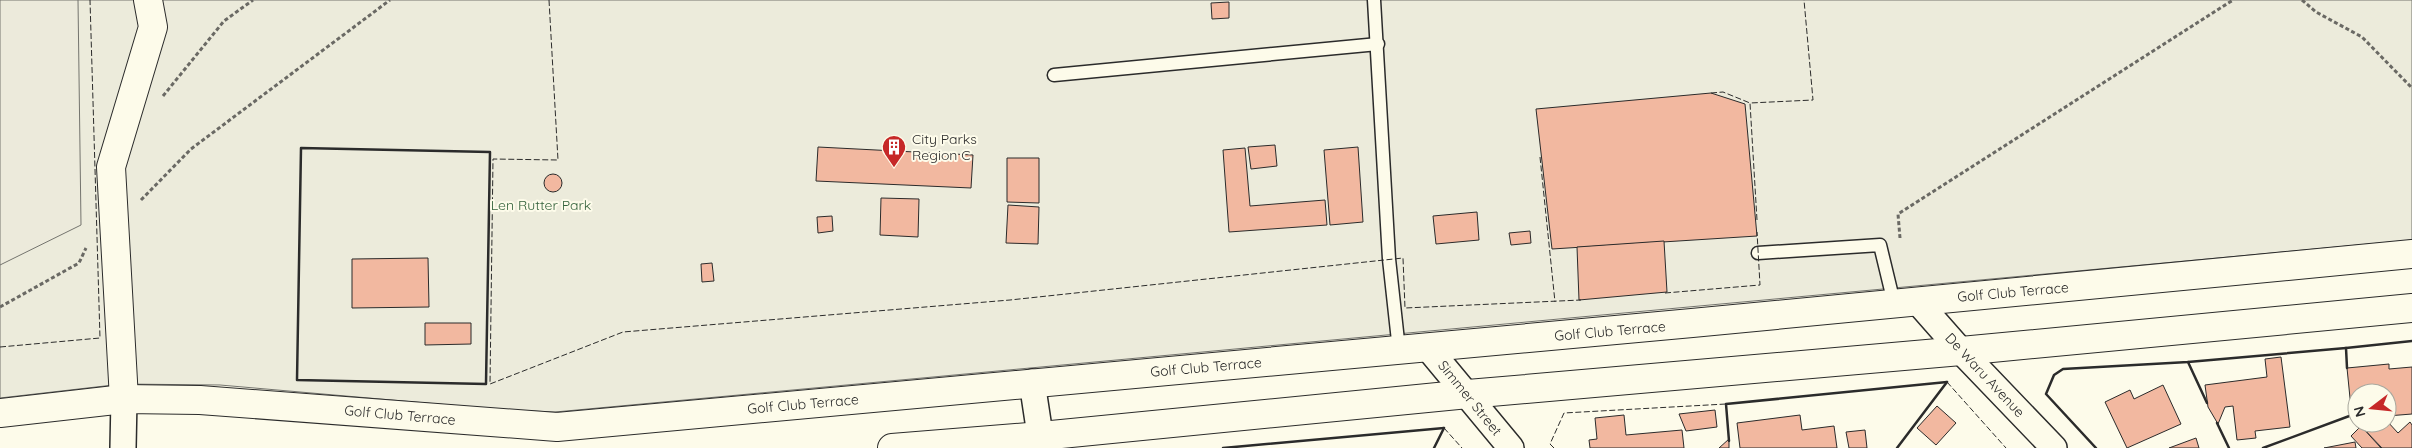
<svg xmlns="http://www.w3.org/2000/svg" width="2412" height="448" font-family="Quicksand,sans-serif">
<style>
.green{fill:#ecebdb;stroke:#74746e}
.parking{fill:#eceadb;stroke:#74746e}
.building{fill:#f2b8a0;stroke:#2b2b2b}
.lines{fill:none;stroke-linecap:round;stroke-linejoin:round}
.service-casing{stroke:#2b2b2b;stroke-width:15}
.minor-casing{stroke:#2b2b2b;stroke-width:28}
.tertiary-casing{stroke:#2b2b2b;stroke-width:30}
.path{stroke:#6a6964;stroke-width:3;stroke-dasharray:4 2.5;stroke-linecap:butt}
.service{stroke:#fdfbea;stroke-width:12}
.minor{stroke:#fdfbea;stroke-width:25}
.tertiary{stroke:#fdfbea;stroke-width:28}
.fence{stroke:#2b2b2b;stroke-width:1;stroke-dasharray:6 2.5;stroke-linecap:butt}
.wall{stroke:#2b2b2b;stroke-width:2.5}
.labels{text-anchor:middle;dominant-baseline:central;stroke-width:4;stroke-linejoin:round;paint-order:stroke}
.poi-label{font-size:14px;fill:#2b2b2b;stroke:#fdfbea;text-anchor:start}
.park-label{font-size:14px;fill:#34623c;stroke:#fdfbea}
.street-label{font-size:14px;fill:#2b2b2b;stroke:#fdfbea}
</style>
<rect width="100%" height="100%" fill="#fdfbea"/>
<!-- green -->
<path class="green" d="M0,0H2412V240L555,412L506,410L220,385L122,384L0,398Z"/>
<!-- parking -->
<path class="parking" d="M0,0H78L81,225L0,265Z"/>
<!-- building -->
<g class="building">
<path d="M1229,2V18L1212,19L1211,3Z"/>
<path d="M1711,93L1745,104L1757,236L1552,249L1536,109Z"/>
<path d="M1275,145L1277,166L1251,169L1248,147Z"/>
<path d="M818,147L973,155L971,188L816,181Z"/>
<path d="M1358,147L1363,222L1330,225L1324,150Z"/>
<path d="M1245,148L1250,206L1325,200L1327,225L1229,232L1223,150Z"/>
<path d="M1007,158H1039V203L1007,202Z"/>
<circle cx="553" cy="183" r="9"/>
<path d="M881,198L919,199L918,237L880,235Z"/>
<path d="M1008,205L1039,207L1038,244L1006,243Z"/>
<path d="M1477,212L1479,240L1436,244L1433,216Z"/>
<path d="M832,216L833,231L818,233L817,217Z"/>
<path d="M1530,231L1531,243L1511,245L1509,233Z"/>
<path d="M1664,241L1667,292L1579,300L1577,247Z"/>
<path d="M428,258L429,307L352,308V259Z"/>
<path d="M712,263L714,281L702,282L701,264Z"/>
<path d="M425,323H471V344L425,345Z"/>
<path d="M2281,357L2290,427L2255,431L2256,438L2237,440L2233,406L2225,407L2218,424L2208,407L2205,385L2267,377L2265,359Z"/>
<path d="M2389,364V369L2412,367V414L2387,416V393H2357V418H2352L2347,368Z"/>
<path d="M2163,385L2181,424L2127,448L2105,402L2130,390L2134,399Z"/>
<path d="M1937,406L1956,423L1936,445L1917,428Z"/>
<path d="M1715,410L1717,427L1686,431L1679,414Z"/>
<path d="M1624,415L1626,435L1682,430L1684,448H1590L1589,440L1597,439L1595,418Z"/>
<path d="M1800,415L1802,430L1834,426L1837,448H1740L1737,423Z"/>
<path d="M2387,421L2398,433L2410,422L2412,425V448H2382L2361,426L2364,423H2387Z"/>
<path d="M2361,426L2381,448H2362L2351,436Z"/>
<path d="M1865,430L1867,448H1849L1846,432Z"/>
<path d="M2196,438L2199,448H2169Z"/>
<path d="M1729,439V448H1719Z"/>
<path d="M2355,442L2356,448H2324Z"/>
</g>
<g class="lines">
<!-- service casing -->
<g class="service-casing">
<g id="service">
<path d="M1374,0L1389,259L1399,350"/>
<path d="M1054,75L1378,44"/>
<path d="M1758,253L1880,245L1894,303"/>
</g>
</g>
<!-- minor casing -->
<g class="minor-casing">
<g id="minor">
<path d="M1917,301L1961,351L2054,448"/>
<path d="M1428,348L1511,448"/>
<path d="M1032,382L1042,448"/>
<path d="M123,448L124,399"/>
</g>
</g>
<!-- tertiary casing -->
<g class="tertiary-casing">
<g id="tertiary">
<path d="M124,399L111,167L153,27L148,0"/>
<path d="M0,413L124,399L200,400L557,427L1692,323L2412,254"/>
<path d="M892,448L1041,436L1468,394L1961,351L2412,308"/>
</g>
</g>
<!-- path -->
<g class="path">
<path d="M2302,0L2316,12L2362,37L2412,88"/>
<path d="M163,96L224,21L253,0"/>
<path d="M141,200L191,149L390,0"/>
<path d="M1900,238L1898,214L2233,0"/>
<path d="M0,307L79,263L86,248"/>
</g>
<!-- service -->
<use href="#service" class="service"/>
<!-- minor -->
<use href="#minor" class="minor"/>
<!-- tertiary -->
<use href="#tertiary" class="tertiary"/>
<!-- fence -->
<g class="fence">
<path d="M549,0L558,160L493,159L490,384L623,332L1010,300L1403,258L1405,308L1581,300"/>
<path d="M1711,93L1723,92L1750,103"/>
<path d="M1540,157L1555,302"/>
<path d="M1757,220L1750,103L1813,100L1804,0"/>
<path d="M1665,293L1760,285L1757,232"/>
<path d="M0,347L100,338L90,0"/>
<path d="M1947,382L2006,448"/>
<path d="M1444,428L1462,448"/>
<path d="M1554,448L1550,444L1564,413L1726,404"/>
</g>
<!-- wall -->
<g class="wall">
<path d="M301,148L490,152L486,384L297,380Z"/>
<path d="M2188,362L2207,403"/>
<path d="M2347,368L2346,348L2412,341"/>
<path d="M2352,418L2357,423"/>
<path d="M2217,423L2229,448"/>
<path d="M1729,441L1726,404L1947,382"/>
<path d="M1223,448L1444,428"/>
<path d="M1434,448L1444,428"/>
<path d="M1897,448L1947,382"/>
<path d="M2096,448L2046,394L2054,375L2063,369L2188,362L2346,348"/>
<path d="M2263,448L2352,415"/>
</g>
</g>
<!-- icons -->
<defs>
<g id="building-pin" transform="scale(1.25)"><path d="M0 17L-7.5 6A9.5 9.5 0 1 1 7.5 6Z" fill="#c62828" stroke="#fdfbea"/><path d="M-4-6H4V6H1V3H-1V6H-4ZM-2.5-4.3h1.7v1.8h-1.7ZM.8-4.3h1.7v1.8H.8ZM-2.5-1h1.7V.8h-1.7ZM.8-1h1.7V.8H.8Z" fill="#fff"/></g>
</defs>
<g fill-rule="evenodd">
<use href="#building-pin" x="894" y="147"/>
</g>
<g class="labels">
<!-- poi labels -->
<g class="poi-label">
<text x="912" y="139">City Parks<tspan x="912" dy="16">Region C</tspan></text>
</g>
<!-- park labels -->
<g class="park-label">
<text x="541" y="205">Len Rutter Park</text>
</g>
<!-- street labels -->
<g class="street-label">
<text transform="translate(2013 292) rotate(-5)">Golf Club Terrace</text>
<text transform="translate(1610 331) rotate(-5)">Golf Club Terrace</text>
<text transform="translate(1206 367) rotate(-5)">Golf Club Terrace</text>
<text transform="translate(1985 375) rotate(47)">De Waru Avenue</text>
<text transform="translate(1470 398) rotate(51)">Simmer Street</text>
<text transform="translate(803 404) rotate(-5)">Golf Club Terrace</text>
<text transform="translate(400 415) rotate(5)">Golf Club Terrace</text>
</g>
</g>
<!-- north arrow -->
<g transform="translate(2372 408) rotate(254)"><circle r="24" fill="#fdfbea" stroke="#a9a89e"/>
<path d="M0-4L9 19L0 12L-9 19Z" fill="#c62828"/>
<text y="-8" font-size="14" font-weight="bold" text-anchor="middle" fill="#2b2b2b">N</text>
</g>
</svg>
